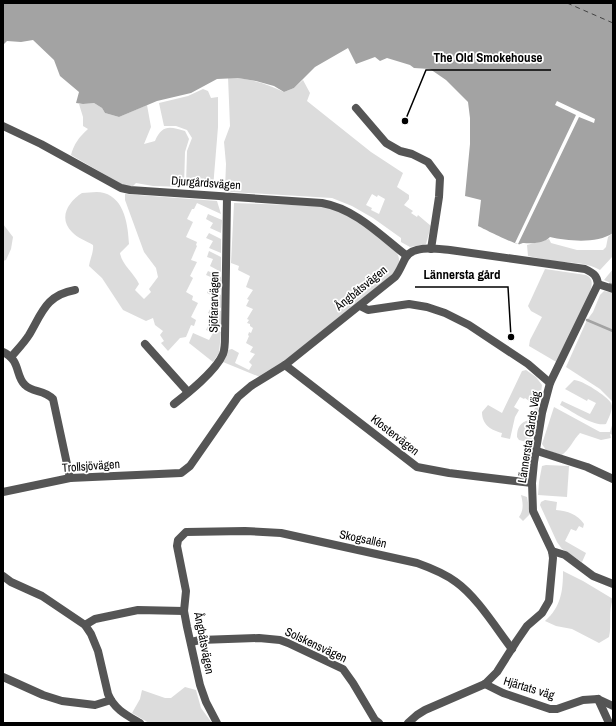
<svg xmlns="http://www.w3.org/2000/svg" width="616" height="726" font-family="'Archivo Narrow',sans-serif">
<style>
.green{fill:#dcdcdc;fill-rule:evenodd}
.water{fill:#a3a3a3}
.pier{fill:#fff}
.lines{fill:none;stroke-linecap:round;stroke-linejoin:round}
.stream{stroke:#a3a3a3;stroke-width:2.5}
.ferry{stroke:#444;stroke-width:1;stroke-dasharray:5 4;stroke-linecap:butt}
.street{stroke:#555;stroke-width:8}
.labels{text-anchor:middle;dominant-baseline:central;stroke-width:3.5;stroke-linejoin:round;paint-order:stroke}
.street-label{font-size:12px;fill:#000;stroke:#fff}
.leader{fill:none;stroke:#000;stroke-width:1.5}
.callout-dot{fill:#000;stroke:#fff;stroke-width:1.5}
.callout-label{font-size:13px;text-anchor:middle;font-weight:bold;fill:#000;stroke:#fff;stroke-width:3.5;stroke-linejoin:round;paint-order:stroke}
</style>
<rect width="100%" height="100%" fill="#fff"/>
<!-- green -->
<g class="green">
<path d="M228,77C247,78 266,83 284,92L294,88L303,80L310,93L307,101L371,152L403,173L397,187L409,195V199L404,205L413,211L411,213L417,217L418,215L431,226L426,244L410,247L401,242V238L373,218L352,206L332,198L231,192L225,189L226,164L224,142L230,126ZM372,194L377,197L378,195L385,199L379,214L371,210L372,208L366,205Z"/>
<path d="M203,89L208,91L211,98L218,97V127L213,188L186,186L187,151L192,138L187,130L176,126H164L159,103L188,96Z"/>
<path d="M94,103L102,108L105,113L119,117L147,105L151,127L144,144L155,141C162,125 169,126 185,131L189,139L185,152L184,187L153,186L136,183L132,187L123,185L71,155C74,144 79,137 88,129L83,126V117L79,104Z"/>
<path d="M82,193C89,193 97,191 104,193C125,199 128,226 129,244L120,253C122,265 134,273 139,284L135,290L144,299L151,292L149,289L158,277L156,268L144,252L125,200V194L217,201L221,214L197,203L194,209H192L187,219L193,222L186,237L197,242L196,245L197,246L191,260L197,262L190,276L193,278L186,292L193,296L192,300L198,303L191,317L196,320L194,326L191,325L186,337L180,338L168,351L161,343L164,341L160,335L163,331L155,325L153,318L146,321L123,310L102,278L89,266C90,259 94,251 93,245C87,241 77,238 72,232C58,218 68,202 82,193Z"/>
<path d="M234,203L322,206L348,214L372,231L396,252C402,260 398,265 394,273L297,353L260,377L223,362L228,350L232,349L239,353L235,363L249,370L252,365L249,362L255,354L250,352L253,347L246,343L249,336L248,335L249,332L251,333L253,328L250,326V324L247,323L249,320L247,319L253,309L246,306L249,300L247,299L253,290L246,287L250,276L238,270L239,266L231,263Z"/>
<path d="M208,214L222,220L221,233L210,228L213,223L206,219Z"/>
<path d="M3,224L13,237L11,249L6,260L3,261Z"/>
<path d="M209,233L221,239V253L209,248L213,241L206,238Z"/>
<path d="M613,233V256L600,270C588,263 576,263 563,262C551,261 539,258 528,256L527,245L549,239L551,243L577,250H603L606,247L608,237Z"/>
<path d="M209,251L221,257V272L210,266L213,259L207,257Z"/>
<path d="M545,269L586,275C594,279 592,285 590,292L558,363L529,346L530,340L542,317L531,311L528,306Z"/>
<path d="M613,269V284L604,280Z"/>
<path d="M208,271L221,277V289L210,284L213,278L206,275Z"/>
<path d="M209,289L221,295V308L210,303L213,296L207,293Z"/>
<path d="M604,291L613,293V402L600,389L566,367L587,320L593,312L600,295Z"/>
<path d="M211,307L221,311V326L210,322L213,315L208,313Z"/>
<path d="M208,326L221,332L219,353L213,362L189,343L193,333L209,340L213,333L206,330Z"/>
<path d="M526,370L536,377L542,385L540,401L531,443L519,440L517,437C517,428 520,422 529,420L536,406L525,398L524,399L520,397L514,407L519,410L515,417L510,439L501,437L502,433C491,430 482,425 482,412L488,405L502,413L522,371Z"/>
<path d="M574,380C582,380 607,396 611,403C614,409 608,419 606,424C593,427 572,411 560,405L562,401L590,414L596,403L588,399L587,401L565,389Z"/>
<path d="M554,407L600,432H610L613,422V435L610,434L611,438L601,440L580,433C573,440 570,449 562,455L546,450L542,444Z"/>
<path d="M546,465L569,466L567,497L538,495L539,482L542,466Z"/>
<path d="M521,495L527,497L530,514L523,521L519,517C524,510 523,503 521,495Z"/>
<path d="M545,500L557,502L556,510C568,511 577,514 584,524L583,528L579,526L576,531L571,529L565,541L586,553L582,562L562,549L557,542L540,505L541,502Z"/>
<path d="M563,571L583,581L613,599C608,611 612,624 609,637L599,643L572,629L556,626L545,621C561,607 563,591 563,571Z"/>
<path d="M185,687L196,690L201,708L212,723H149L132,713L140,699L142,690L165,698H171Z"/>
</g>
<!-- water -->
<path class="water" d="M3,3H613V233C597,244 568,241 550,237C545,243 531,244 524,243C520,243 521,245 518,244C512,243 484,229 478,226L481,200L465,196L470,144V118L468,102L446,80L430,69L414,68L410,65L387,58L380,61L375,57L356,64L348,48L315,67L294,88L284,92L274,86L256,81L238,78L217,79L191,93L157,101L119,117L105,113L102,108L94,103L83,104L76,103L79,92L60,76L54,60L33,40L21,42L7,41L3,45Z"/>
<!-- pier -->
<path class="pier" d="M557,101L595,119L594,123L579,117L518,244L515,243L576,115L555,105Z"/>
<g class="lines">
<!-- stream -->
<g class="stream">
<path d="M610,284L613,285"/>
<path d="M587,320L613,331"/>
</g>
<!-- ferry -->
<path class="ferry" d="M567,3L613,23"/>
<!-- street -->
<g class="street">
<path d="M356,108L386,143L400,151L412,154L428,162L440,178L439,197L431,249"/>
<path d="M3,126L41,144L121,188L130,190L322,203C356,209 381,236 407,256"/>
<path d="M598,284L613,289"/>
<path d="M360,306L368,310L409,304L427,307L445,313L469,325L528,364L550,383"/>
<path d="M145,344L188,392"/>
<path d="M3,352C21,360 15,376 25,385C33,393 44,389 53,399L70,478"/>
<path d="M11,357C17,350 24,343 29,335C42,313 46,295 75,290"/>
<path d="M285,365L417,467L449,473L532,483"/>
<path d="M174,404C188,393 216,371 223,354C225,349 225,342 225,336L227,197"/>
<path d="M537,451L587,467L613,479"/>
<path d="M3,492L70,478L181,473L190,466L238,397L251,386L285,365L395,277C400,271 402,264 406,257C414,245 437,249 450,250L585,269C593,273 597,275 598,284"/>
<path d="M552,551L565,555L593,576L613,584"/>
<path d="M3,576L11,582L42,596L85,625L91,634L98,651L108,694C114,709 126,715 140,723"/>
<path d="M85,625L95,619L138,610L184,611"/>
<path d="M191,642L200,640L259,638L280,640L288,643L343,669L353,683L375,720L379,723"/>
<path d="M3,677L43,695L62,701L95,705L111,700"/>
<path d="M485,684L503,693L550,709H557L583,700L598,699L613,706"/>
<path d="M598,699L609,723"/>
<path d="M217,723L206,702L200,685L187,627L184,611L186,591L177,546L178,540L186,532L245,531L281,533L417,563C431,568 444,573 456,582C477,597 496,628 512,649"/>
<path d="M408,723L417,715L425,710L485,684L497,672L516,642L527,626L542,613L549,601L553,558L552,551L533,511L532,483L534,462L542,413L550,383L598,284"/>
</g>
</g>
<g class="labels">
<!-- street labels -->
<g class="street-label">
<text transform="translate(206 183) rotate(4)">Djurgårdsvägen</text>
<text transform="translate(361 288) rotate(-39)">Ångbåtsvägen</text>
<text transform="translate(214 302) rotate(-89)">Sjöfararvägen</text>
<text transform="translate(395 435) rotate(38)">Klostervägen</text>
<text transform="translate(529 437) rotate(-81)">Lännersta Gårds Väg</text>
<text transform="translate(91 466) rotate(-4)">Trollsjövägen</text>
<text transform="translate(363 539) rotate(12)">Skogsallén</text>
<text transform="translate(204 643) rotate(79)">Ångbåtsvägen</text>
<text transform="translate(316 645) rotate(25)">Solskensvägen</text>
<text transform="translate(529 688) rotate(17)">Hjärtats väg</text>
</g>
</g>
<!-- callouts -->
<path class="leader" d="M405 121L426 70H551M511 337L508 287H415"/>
<g class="callout-dot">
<circle cx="405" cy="121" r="4"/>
<circle cx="511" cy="337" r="4"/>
</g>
<g class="callout-label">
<text x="488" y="62">The Old Smokehouse</text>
<text x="462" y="279">Lännersta gård</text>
</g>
<!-- border -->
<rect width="616" height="726" fill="none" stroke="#000000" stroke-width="8"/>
</svg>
